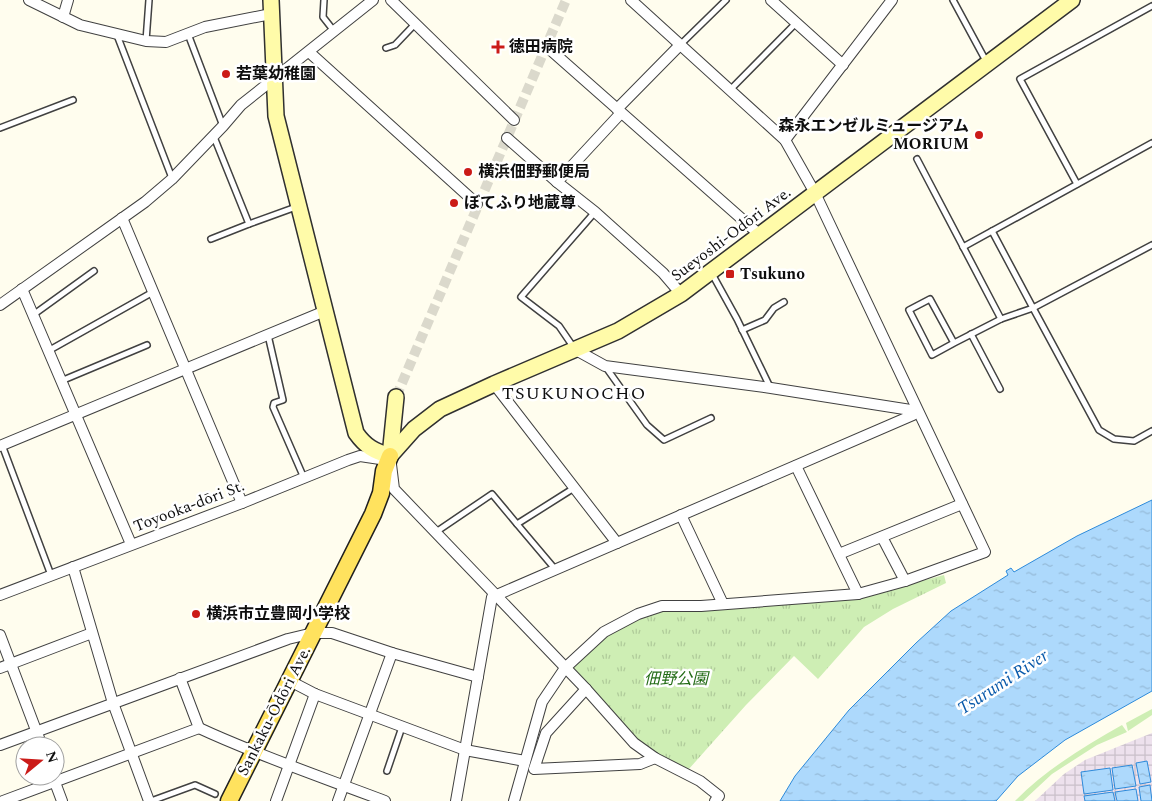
<svg xmlns="http://www.w3.org/2000/svg" width="1152" height="801" font-family="Spectral,'Noto Sans JP',serif">
<style>
.industrial{fill:url(#industrial-grid)}
.grass{fill:#ceeeb4}
.park{fill:url(#park-tufts)}
.water{fill:url(#water-ripples);stroke:#2d8ada}
.lines{fill:none;stroke-linecap:round;stroke-linejoin:round}
.street-tunnel{stroke:#dbd9cc;stroke-width:10;stroke-dasharray:10 5;stroke-linecap:butt}
.lane-casing{stroke:#414141;stroke-width:8}
.street-casing{stroke:#414141;stroke-width:12}
.secondary-casing{stroke:#303030;stroke-width:18}
.primary-casing{stroke:#1f1f1f;stroke-width:19}
.lane{stroke:#fff;stroke-width:5}
.street{stroke:#fff;stroke-width:10}
.secondary{stroke:#fffba9;stroke-width:15}
.primary{stroke:#ffe25e;stroke-width:16}
.poi-dot{fill:#cb1b18;stroke:#fff;stroke-width:2}
.labels{text-anchor:middle;dominant-baseline:central;stroke-width:5;stroke-linejoin:round;paint-order:stroke}
.poi-label{font-size:16px;font-weight:bold;fill:#0e0e0e;stroke:#fff;text-anchor:start}
.street-label{font-size:16px;fill:#0e0e0e;stroke:#fff}
.park-label{font-size:16px;font-style:italic;fill:#246c17;stroke:#fff}
.neighbourhood-label{font-size:18px;letter-spacing:1px;fill:#0e0e0e;stroke:#fff}
.water-label{font-size:18px;font-style:italic;fill:#0b5bab;stroke:#fff}
</style>
<defs>
<pattern id="industrial-grid" width="8" height="8" patternUnits="userSpaceOnUse" patternTransform="scale(1.25)"><rect width="8" height="8" fill="#ede1ed"/><path d="M0 4h8M4 0v8" fill="none" stroke="#cac0ca"/></pattern>
<pattern id="park-tufts" width="24" height="20" patternUnits="userSpaceOnUse" patternTransform="scale(1.25)"><rect width="24" height="20" fill="#ceeeb4"/><path d="M3 7l-1-3M5 7V3M7 7l1-3M15 17l-1-3M17 17v-4M19 17l1-3" fill="none" stroke="#b0cb9a"/></pattern>
<pattern id="water-ripples" width="26" height="14" patternUnits="userSpaceOnUse" patternTransform="scale(1.25)"><rect width="26" height="14" fill="#add9fc"/><path d="M2 4q2-2 4 0t4 0M15 11q2-2 4 0t4 0" fill="none" stroke="#94b9d7"/></pattern>
</defs>
<rect width="100%" height="100%" fill="#fffdee"/>
<!-- industrial -->
<path class="industrial" d="M1152,733V801H1035L1064,774L1085,760Z"/>
<!-- grass -->
<g class="grass">
<path d="M1152,709V715L1128,731L1126,723Z"/>
<path d="M1122,725L1127,732L1097,745L1069,763L1052,774L1023,801H1015C1045,770 1085,746 1122,725Z"/>
</g>
<!-- park -->
<path class="park" d="M944,575L946,583L893,609L864,627L818,679L794,656L746,705L688,770L640,743L571,665L607,636L640,619L666,609L884,591Z"/>
<!-- water -->
<g class="water">
<path d="M1152,500V691L1065,740L1018,776L996,801H780L795,776L849,710L916,643L951,611L1008,575L1006,571L1011,568L1014,572L1077,536Z"/>
<path d="M1147,761L1151,782L1140,784L1136,763Z"/>
<path d="M1132,765L1136,786L1115,789L1112,768Z"/>
<path d="M1110,768L1113,790L1084,794L1081,772Z"/>
<path d="M1150,785L1152,801H1141L1139,787Z"/>
<path d="M1136,789L1138,801H1117L1115,792Z"/>
<path d="M1113,792L1115,801H1085L1084,796Z"/>
</g>
<g class="lines">
<!-- street-tunnel -->
<path class="street-tunnel" d="M396,397L566,0"/>
<!-- lane casing -->
<g class="lane-casing">
<g id="lane">
<path d="M324,0L323,17L334,31"/>
<path d="M953,0L986,61"/>
<path d="M188,34L223,126"/>
<path d="M117,35L172,178"/>
<path d="M146,41L149,0"/>
<path d="M680,45L726,0"/>
<path d="M386,48L395,45L415,24"/>
<path d="M730,90L796,23"/>
<path d="M0,128L73,100"/>
<path d="M214,137L249,224L296,207"/>
<path d="M917,159L1001,319L1033,308L1099,430L1114,439L1134,441L1152,431"/>
<path d="M1077,184L1020,79L1152,6"/>
<path d="M992,231L1033,308L1152,245"/>
<path d="M211,239L249,224"/>
<path d="M963,247L1152,143"/>
<path d="M711,272L737,319L770,387"/>
<path d="M33,315L94,271"/>
<path d="M742,330L765,320L774,308L784,302"/>
<path d="M971,334L1000,389"/>
<path d="M268,335L283,400L274,403L273,407L304,478"/>
<path d="M954,343L932,355L909,310L930,299L954,343L1001,319"/>
<path d="M574,348L559,326L521,297L595,212"/>
<path d="M48,351L153,292"/>
<path d="M605,366L647,425L664,440L711,418"/>
<path d="M61,381L147,345"/>
<path d="M2,445L51,575"/>
<path d="M517,524L555,569"/>
<path d="M436,532L492,494L517,524L574,488"/>
<path d="M387,771L402,727"/>
<path d="M151,801L195,785L215,794"/>
</g>
</g>
<!-- street casing -->
<g class="street-casing">
<g id="street">
<path d="M29,0L80,25L146,41L166,42L205,27L271,14"/>
<path d="M391,0L514,120"/>
<path d="M771,0L843,65"/>
<path d="M63,17L68,0"/>
<path d="M546,46L760,235"/>
<path d="M309,52L477,204"/>
<path d="M617,109L680,45"/>
<path d="M507,138L557,182L595,212L663,273L681,294"/>
<path d="M785,140L892,0"/>
<path d="M557,182L621,113"/>
<path d="M122,218L242,503"/>
<path d="M22,289L131,544"/>
<path d="M0,305L145,202L172,179L223,126L241,105L373,0"/>
<path d="M576,350L605,366L771,388L917,411"/>
<path d="M494,384L617,543"/>
<path d="M0,446L325,311"/>
<path d="M796,466L858,594"/>
<path d="M681,515L723,604"/>
<path d="M882,537L905,581"/>
<path d="M839,554L962,504"/>
<path d="M73,567L113,703L149,801"/>
<path d="M0,595L242,503L348,460L360,456L380,459L390,456L394,489L586,689L634,743L655,758L700,781L719,796L715,801"/>
<path d="M0,635L42,746"/>
<path d="M0,668L92,633"/>
<path d="M290,681L315,694L465,750L525,761"/>
<path d="M586,689L546,733L534,769L640,764L655,758"/>
<path d="M199,728C259,756 322,777 385,801"/>
<path d="M0,745L288,639L313,633H332L392,653L478,677"/>
<path d="M53,777L62,801"/>
<path d="M3,801L199,728L180,678"/>
<path d="M276,801L315,694"/>
<path d="M338,801L392,653"/>
<path d="M456,801L492,597L913,415L917,411"/>
<path d="M514,801L542,702L565,668L604,632L638,614L662,606H701L858,594L905,581L985,552L815,193L785,140L631,0"/>
</g>
</g>
<!-- secondary casing -->
<g class="secondary-casing">
<g id="secondary">
<path d="M271,0L276,116L356,433C366,447 374,451 390,456"/>
<path d="M390,456L414,429L440,409L494,384L618,331L681,294L1072,0"/>
<path d="M390,456L396,397"/>
</g>
</g>
<!-- primary casing -->
<g class="primary-casing">
<path id="primary" d="M229,801L373,514L381,493L384,471L390,456"/>
</g>
<!-- lane -->
<use href="#lane" class="lane"/>
<!-- street -->
<use href="#street" class="street"/>
<!-- secondary -->
<use href="#secondary" class="secondary"/>
<!-- primary -->
<use href="#primary" class="primary"/>
</g>
<!-- markers -->
<g class="poi-dot">
<path d="M495.5 39.5h5v5h5v5h-5v5h-5v-5h-5v-5h5z"/>
<circle cx="226" cy="74" r="5"/>
<circle cx="979" cy="135" r="5"/>
<circle cx="468" cy="172" r="5"/>
<circle cx="454" cy="203" r="5"/>
<rect x="725" y="269" width="10" height="10" rx="2.5"/>
<circle cx="196" cy="614" r="5"/>
</g>
<g class="labels">
<!-- poi labels -->
<g class="poi-label">
<text x="509" y="47">徳田病院</text>
<text x="236" y="74">若葉幼稚園</text>
<text x="969" y="126" text-anchor="end">森永エンゼルミュージアム<tspan x="969" dy="18">MORIUM</tspan></text>
<text x="478" y="172">横浜佃野郵便局</text>
<text x="464" y="203">ぼてふり地蔵尊</text>
<text x="740" y="274">Tsukuno</text>
<text x="206" y="614">横浜市立豊岡小学校</text>
</g>
<!-- street labels -->
<g class="street-label">
<text transform="translate(731 234) rotate(-37)">Sueyoshi-Odōri Ave.</text>
<text transform="translate(189 506) rotate(-21)">Toyooka-dōri St.</text>
<text transform="translate(274 711) rotate(-63)">Sankaku-Ōdōri Ave.</text>
</g>
<!-- park labels -->
<g class="park-label">
<text x="676" y="679">佃野公園</text>
</g>
<!-- neighbourhood labels -->
<g class="neighbourhood-label">
<text x="574" y="393">TSUKUNOCHO</text>
</g>
<!-- water labels -->
<g class="water-label">
<text transform="translate(1003 682) rotate(-33)">Tsurumi River</text>
</g>
</g>
<!-- north arrow -->
<g transform="translate(40 761) rotate(72)"><circle r="24" fill="#ffffff" stroke="#9f9f9f"/>
<path d="M0-4L9 19L0 12L-9 19Z" fill="#cb1b18"/>
<text y="-8" font-size="14" font-weight="bold" text-anchor="middle" fill="#0e0e0e">N</text>
</g>
</svg>
